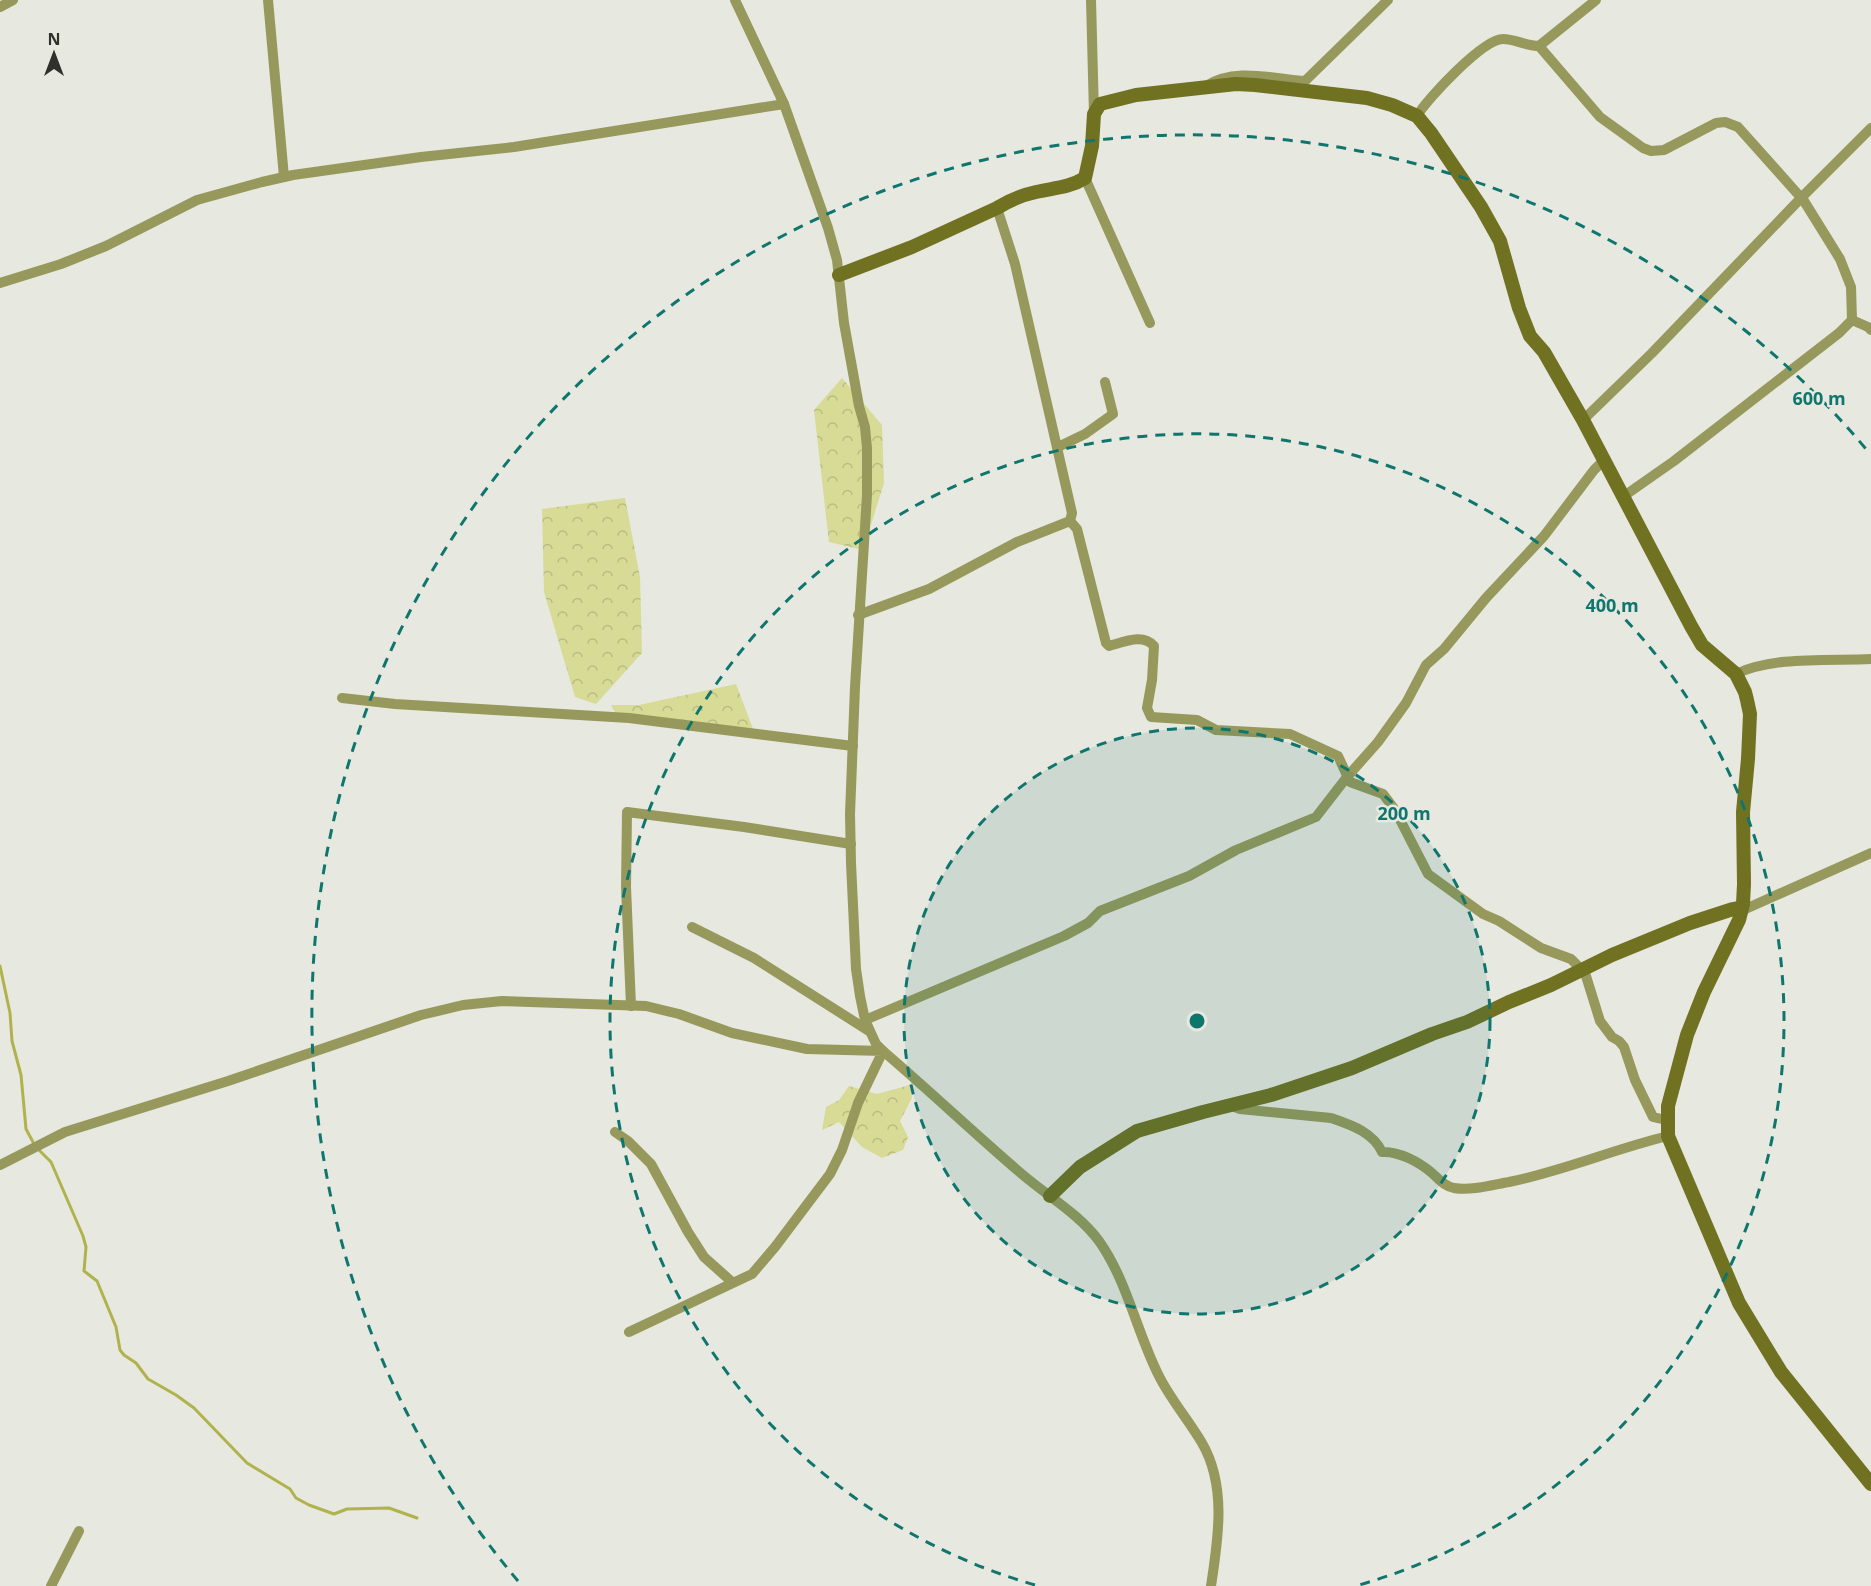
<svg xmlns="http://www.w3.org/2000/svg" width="1871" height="1586" font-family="'Open Sans',sans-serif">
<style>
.forest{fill:url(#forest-crowns)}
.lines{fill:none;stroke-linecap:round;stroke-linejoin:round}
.stream{stroke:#b0b34d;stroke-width:3}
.street{stroke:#96995b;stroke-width:10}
.secondary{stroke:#707121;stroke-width:14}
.ring{fill:none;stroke:#0f766e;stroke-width:3;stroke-dasharray:10 8}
.centre{fill:#0f766e;stroke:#e7e8df;stroke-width:3}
.ring-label{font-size:18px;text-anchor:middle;font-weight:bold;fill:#0f766e;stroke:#e7e8df;stroke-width:5;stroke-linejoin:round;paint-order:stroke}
</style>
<defs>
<pattern id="forest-crowns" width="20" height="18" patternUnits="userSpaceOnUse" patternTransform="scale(1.5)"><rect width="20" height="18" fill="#d7db96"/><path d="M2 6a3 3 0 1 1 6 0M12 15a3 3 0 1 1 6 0" fill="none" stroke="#b9bc82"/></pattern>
</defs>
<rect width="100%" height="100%" fill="#e7e8df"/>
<!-- forest -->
<g class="forest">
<path d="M842,378L882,425L884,483L863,550L829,542L814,410Z"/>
<path d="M625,498L640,577L642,653L596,704L575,697L544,592L542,509Z"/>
<path d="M736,684L755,734L618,718L611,705H639Z"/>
<path d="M910,1085L912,1098L900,1121L908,1137L903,1150L882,1158L862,1147L839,1122L822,1130L826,1107L839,1100L849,1086L877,1094Z"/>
</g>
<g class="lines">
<!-- stream -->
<g class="stream">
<path d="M0,966L10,1013L12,1041L21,1075L26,1129L33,1142"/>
<path d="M38,1149L51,1162L83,1236L86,1247L84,1271L97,1281L116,1327L120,1350L124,1355L136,1363L148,1379L176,1395L194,1408L247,1463L290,1489L296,1498L309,1505L334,1514L347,1509L389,1508L417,1518"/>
</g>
<!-- street -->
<g class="street">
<path d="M268,0L284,177"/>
<path d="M735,0L784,104L828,228L837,260L844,323L859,406L865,427L867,448V495L855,687L850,814L851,863L856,969L860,996L865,1020L876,1044L883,1051C931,1092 976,1135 1023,1175C1049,1197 1079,1214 1099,1241C1128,1282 1137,1334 1160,1378C1172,1401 1189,1421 1202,1443C1227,1486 1218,1540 1211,1586"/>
<path d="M1091,0L1094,114"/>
<path d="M0,7L13,0"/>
<path d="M1539,46L1600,117L1643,148L1651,151L1664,150L1716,123L1725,122L1738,127L1804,201L1840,259L1851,287L1852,320"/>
<path d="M1206,86C1235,67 1273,79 1305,81L1388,0"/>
<path d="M1417,116C1427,99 1483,39 1503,39C1515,39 1526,46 1539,46L1596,0"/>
<path d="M1085,178L1150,323"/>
<path d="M0,283L61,264L106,246L197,200L262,182L293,175L421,157L514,147L784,104"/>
<path d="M1583,420L1652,353L1801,198L1871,128"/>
<path d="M1058,447L1085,434L1113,414L1105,382"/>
<path d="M1624,496L1674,461L1839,333L1852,320L1868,327L1871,330"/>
<path d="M1070,521L1077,529L1106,643L1109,646C1124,642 1143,633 1154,646L1152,680L1147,708L1151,717L1197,720L1216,730L1290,734L1338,756L1350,782L1383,794L1395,810L1428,874L1483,914L1499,921L1541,948L1571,959L1576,964L1586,976L1600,1021L1612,1037L1619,1041L1624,1047L1635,1080L1653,1117L1666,1120"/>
<path d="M858,615L929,589L1017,542L1070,521L1072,513L1015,264L997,208"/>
<path d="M1736,674C1773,656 1829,661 1871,659"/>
<path d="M342,698L395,704L629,718L853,746"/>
<path d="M1741,911L1871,853"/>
<path d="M692,927L754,958L869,1031"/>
<path d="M631,1006L626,887L627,812L744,827L851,844"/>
<path d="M865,1020L1064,936L1088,923L1100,911L1189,876L1236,850L1316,817L1347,777L1378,742L1406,703L1426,665L1444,649L1486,598L1544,536L1594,470L1604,460"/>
<path d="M1229,1105L1240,1109L1331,1118C1351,1125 1373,1132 1382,1152C1399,1151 1419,1162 1432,1173C1439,1179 1445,1187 1454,1188C1471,1191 1492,1185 1509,1182C1563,1171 1614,1149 1668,1136"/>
<path d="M615,1132L628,1141L651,1164L688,1232L704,1257L732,1282"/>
<path d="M0,1165L65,1132L228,1081L421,1015L463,1005L502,1001L646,1006L679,1014L732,1033L807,1049L883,1051L858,1103L842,1150L830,1174L775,1247L752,1274L629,1332"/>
<path d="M51,1586L79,1531"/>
</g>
<!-- secondary -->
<g class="secondary">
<path d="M839,275L912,247L997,208C1008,201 1022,195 1036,192C1053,188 1069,188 1085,178L1092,146L1094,114L1100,104L1136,95L1236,84L1255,85L1367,98L1392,105L1417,116L1431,133L1481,207L1500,241L1519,308L1530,336L1544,352L1583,420L1691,626L1702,645L1736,674L1745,692L1747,700L1750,714L1748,759L1743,812L1744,884L1743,904L1739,920L1704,992L1687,1035L1668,1106V1136L1739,1303L1781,1372L1871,1484"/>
<path d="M1050,1196L1080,1167L1137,1131L1203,1112L1271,1095L1352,1068L1432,1034L1467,1022L1509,1002L1551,985L1612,955L1690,923L1733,909L1738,908L1741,911"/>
</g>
</g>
<!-- distance rings -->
<circle cx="1197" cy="1021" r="293" fill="#0f766e" fill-opacity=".12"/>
<g class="ring">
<circle cx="1197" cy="1021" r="293"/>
<path d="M1035 1585A587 587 0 1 1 1359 1585"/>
<path d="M518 1581A880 880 0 0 1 1866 449"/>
</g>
<circle cx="1197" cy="1021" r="9" class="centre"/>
<g class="ring-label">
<text x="1819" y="405">600 m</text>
<text x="1612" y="612">400 m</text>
<text x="1404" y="820">200 m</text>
</g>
<!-- north arrow -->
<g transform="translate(54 54)" stroke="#e7e8df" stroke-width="4.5" paint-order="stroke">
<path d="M0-4.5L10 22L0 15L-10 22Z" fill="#30302d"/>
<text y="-9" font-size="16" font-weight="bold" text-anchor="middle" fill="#30302d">N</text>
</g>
</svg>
